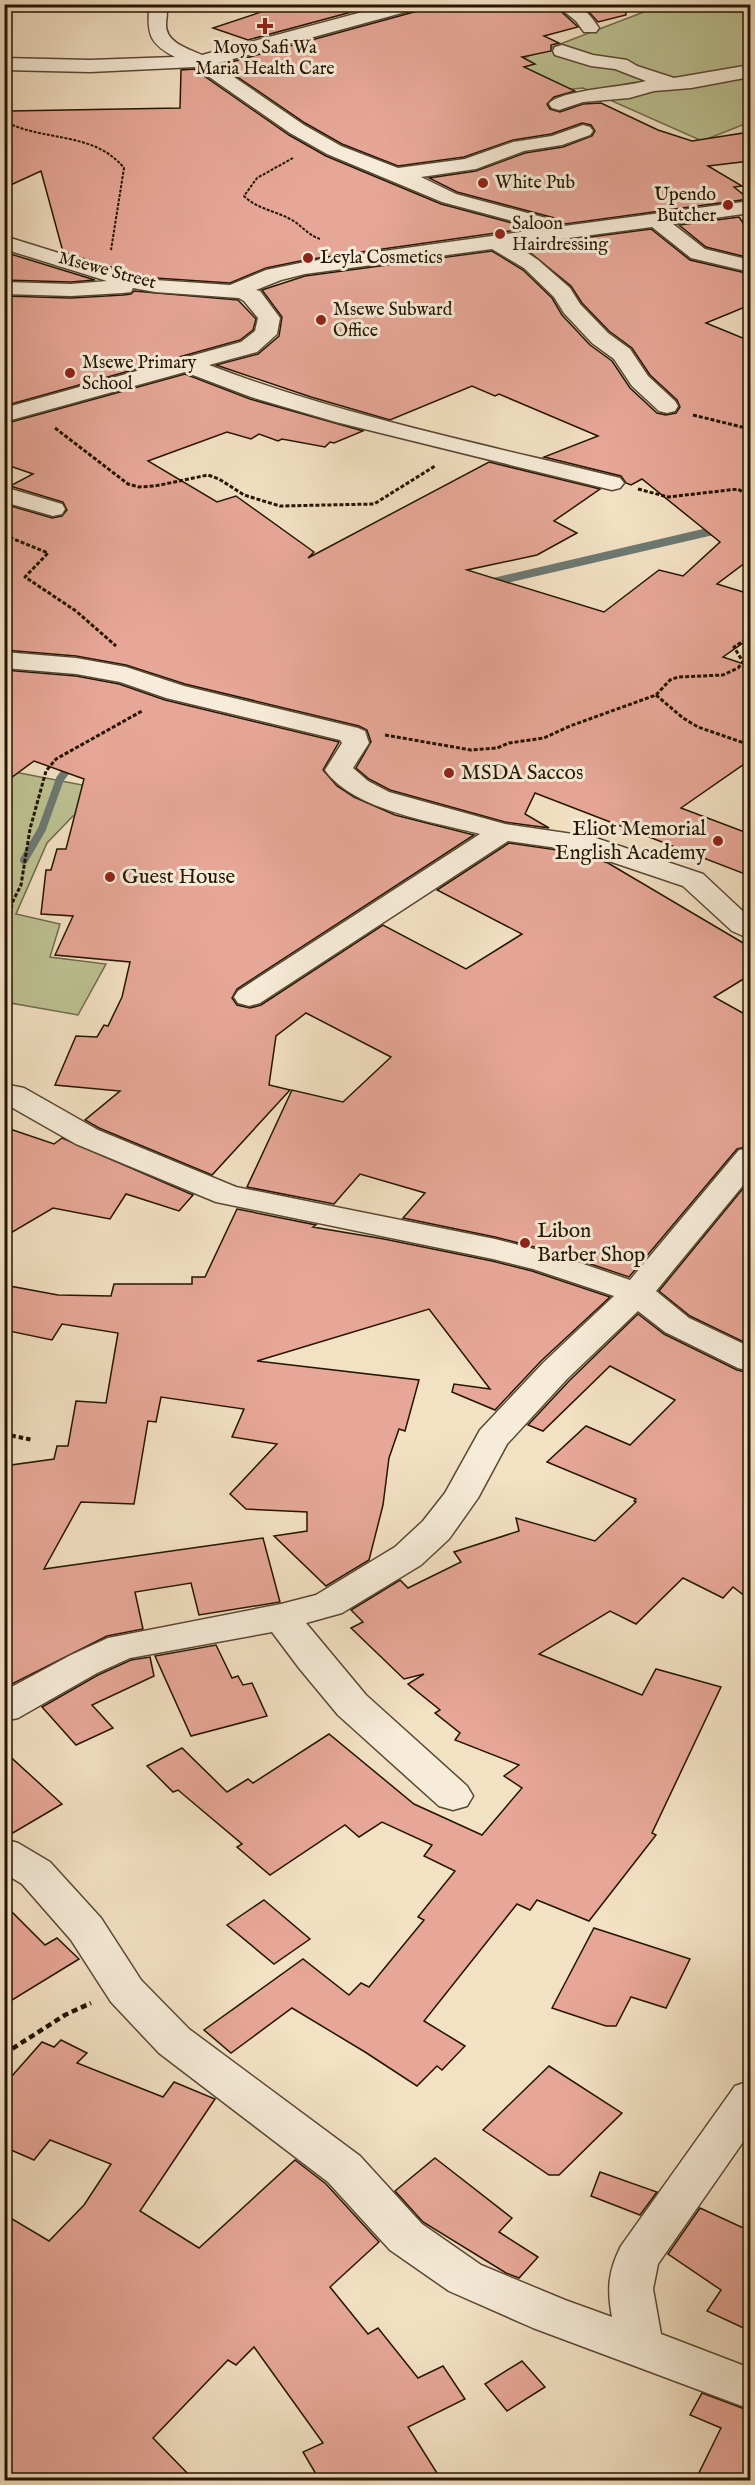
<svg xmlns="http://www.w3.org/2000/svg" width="755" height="2485" font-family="'IM FELL English',serif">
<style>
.green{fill:#bdc293;stroke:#706c4a;stroke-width:1.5}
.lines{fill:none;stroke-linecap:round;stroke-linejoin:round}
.stream{stroke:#6d7971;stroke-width:8}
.building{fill:#e7a798;stroke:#241501;stroke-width:1.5}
.minor-casing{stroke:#584832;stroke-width:3}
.path-far3{stroke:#241501;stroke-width:2;stroke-dasharray:3 1.5;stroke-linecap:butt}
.path-far2{stroke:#241501;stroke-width:3;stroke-dasharray:4 2;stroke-linecap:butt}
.path-far1{stroke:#241501;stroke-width:4;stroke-dasharray:4.5 3;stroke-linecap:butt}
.path{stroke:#241501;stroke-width:4.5;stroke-dasharray:6 4;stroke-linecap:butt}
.minor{fill:#f7ecd9;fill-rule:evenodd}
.poi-dot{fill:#8f2418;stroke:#f7ecd9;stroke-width:2}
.labels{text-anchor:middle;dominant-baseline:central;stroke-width:6;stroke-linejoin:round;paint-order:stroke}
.far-poi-label{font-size:18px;fill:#241501;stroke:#f7ecd9;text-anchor:start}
.far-street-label{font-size:18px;fill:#241501;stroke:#f7ecd9}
.poi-label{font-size:21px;fill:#241501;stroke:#f7ecd9;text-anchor:start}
</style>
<rect width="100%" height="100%" fill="#f3e1c4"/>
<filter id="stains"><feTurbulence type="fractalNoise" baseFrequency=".00333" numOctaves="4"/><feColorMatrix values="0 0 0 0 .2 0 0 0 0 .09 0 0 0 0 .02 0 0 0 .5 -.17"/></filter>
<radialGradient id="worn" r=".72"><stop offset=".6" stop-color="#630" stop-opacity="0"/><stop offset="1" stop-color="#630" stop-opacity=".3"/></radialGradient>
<!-- green -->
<g class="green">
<path d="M662,5H750V122L702,141L583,88L542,92L513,62Z"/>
<path d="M4,770L119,792L112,816H73L47,843L16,914L60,924L50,957L106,964L78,1015L5,1002Z"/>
</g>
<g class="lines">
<!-- stream -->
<g class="stream">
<path d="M485,584L721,529"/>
<path d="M24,860L42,829L60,779L72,763"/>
</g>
</g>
<!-- building -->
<g class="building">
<path d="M285,4H381L248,40L213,28Z"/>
<path d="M425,4H553L578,27L544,36L559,43L551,45V51L522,57L535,64L524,67L575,91L554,97L547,104L550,109L560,112L583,104L601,103L658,130L692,141L750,132V161L708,166L742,186L734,187L749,199L565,224L562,220L457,192L429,178L476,171L525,153L563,147L592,136L595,131L591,125L582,123L551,134L513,140L464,157L398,166L342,144L305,123L220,65L421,10Z"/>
<path d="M578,4H625L626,15L598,22L587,10Z"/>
<path d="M194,69L289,135L326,156L441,204L531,228L305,260L266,268L230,283L155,278L124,271L63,252L41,171L4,188V153L9,111L180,108L181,70Z"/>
<path d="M739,217L750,233V258L706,247L679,225Z"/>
<path d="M651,229L690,260L750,274V305L706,323L750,341V567L745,563L717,584L750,594V638L723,657L750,666V760L681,808L750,834V876L535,793L525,814L549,828L505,822L390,790L369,779L356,768L371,742L367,730L359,726L185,684L126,665L76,656L4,650V504L52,518L62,516L67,510L63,502L10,486L33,474L4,464V424L185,374L250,399L363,431L334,443L330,442L325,447L282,439L278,441L259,434L251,439L227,432L148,461L217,502L236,496L314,552L308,558L489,462L600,489L554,521L577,533L537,555L467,570L604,612L659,570L683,576L720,542L642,479L631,485L626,483L621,476L544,457L598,436L499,394L495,396L472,386L390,420L311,397L216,365L258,354L279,336L282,317L262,290L305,276L492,251L523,270L552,298L562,315L590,345L612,361L630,388L657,413L666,415L676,413L680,407L677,400L650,375L632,348L609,331L582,303L571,286L522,246Z"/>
<path d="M4,252L95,280L71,282L4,280Z"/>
<path d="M134,291L238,300L256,319L253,330L240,340L4,406V296L71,298L123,295L131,294Z"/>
<path d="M4,670L76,676L119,684L165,700L339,742L323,770L337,786L354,797L395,815L474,835L237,989L232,998L237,1005L250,1008L261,1005L383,925L466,969L522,934L437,890L509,843L578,853L608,863L750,947V975L714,997L750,1017V1146L737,1149L629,1277L558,1253L495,1237L403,1218L425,1193L360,1174L334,1204L247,1187L292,1090L343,1102L391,1057L306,1013L276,1036L269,1085L290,1090L212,1175L99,1128L85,1120L120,1091L55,1085L76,1036L97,1037L104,1025L108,1026L122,997L130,962L55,955L73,916L41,914L46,870H51L57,849H66L84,779L34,761L4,783Z"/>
<path d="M4,1127L54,1144L62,1138L193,1195L179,1211L126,1194L110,1219L53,1208L4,1237Z"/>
<path d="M750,1180V1345L690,1316L659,1291Z"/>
<path d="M237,1209L316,1225L313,1227L384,1239L492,1261L532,1271L610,1297L541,1361L495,1410L452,1392L454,1384L490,1389L429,1309L257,1361L419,1380L405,1431L399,1429L389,1458L383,1505L369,1560L326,1586L274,1536L307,1531V1512L246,1509L230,1494L277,1444L232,1437L244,1409L161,1397L156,1422L148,1421L134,1504L81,1502L44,1569L263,1538L280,1602L199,1615L191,1583L135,1592L143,1629L107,1636L12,1684L4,1680V1466L54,1459L57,1446H68L76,1401L106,1403L118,1333L62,1324L52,1340L4,1330V1285L58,1295L111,1296L114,1284H192V1277H205Z"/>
<path d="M638,1314L664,1334L737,1370L750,1373V1600L733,1587L723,1598L683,1578L636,1624L610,1611L539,1654L642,1695L656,1669L721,1687L652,1833L656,1835L589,1921L537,1900L530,1910L517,1904L424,2021L465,2046L442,2070L437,2066L417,2086L365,2052L292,2008L231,2053L204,2030L303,1959L349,1995L361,1983L369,1987L424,1920L418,1917L455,1871L424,1856L432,1845L382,1822L359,1837L345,1825L270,1875L237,1847L242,1844L178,1790L173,1792L147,1766L182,1748L227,1792L248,1779L253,1783L329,1734L414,1804L482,1835L522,1788L504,1776L519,1765L455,1740L460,1733L435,1713L440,1710L408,1684L424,1674L404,1679L351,1628L363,1622L351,1610L400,1580L408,1588L461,1562L454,1552L519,1531L516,1518L595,1541L636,1502L634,1501L636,1499L547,1462L586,1426L630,1445L675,1400L610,1366L543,1431L528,1425L569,1381Z"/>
<path d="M216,1645L232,1678L238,1676L243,1685L252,1683L267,1716L191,1736L155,1656Z"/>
<path d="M150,1657L154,1676L92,1705L113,1728L76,1745L42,1707L98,1675L131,1660Z"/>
<path d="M4,1751L62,1804L6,1837H4Z"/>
<path d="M264,1900L310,1939L274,1964L227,1925Z"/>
<path d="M4,1904L45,1945L57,1938L79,1959L4,2005Z"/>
<path d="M594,1928L690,1959L666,2008L631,1997L616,2026H606L552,2008Z"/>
<path d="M61,2040L87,2053L77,2063L163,2097L174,2082L215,2099L140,2211L199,2248L295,2160L326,2184L379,2242L330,2287L368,2334L378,2328L418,2378L443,2366L465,2399L408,2427L442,2481H320L303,2452L323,2443L254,2347L236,2365L228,2360L153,2438L195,2481H4V2214L49,2241L84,2205L111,2164L50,2140L34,2160L4,2147V2085L42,2042L54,2047Z"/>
<path d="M549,2066L622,2113L559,2175H549L483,2130Z"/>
<path d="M435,2158L512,2218L499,2232L538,2257L519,2278L506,2273L423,2222L395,2191Z"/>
<path d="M600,2172L657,2192L640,2215L591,2196Z"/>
<path d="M700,2208L750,2231V2331L707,2311L721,2290L668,2254Z"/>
<path d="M522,2361L545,2387L507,2411L485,2384Z"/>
<path d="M702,2393L750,2411V2481H695L721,2428L690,2415Z"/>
</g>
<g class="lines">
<!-- minor casing -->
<g class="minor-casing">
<g id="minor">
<path d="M141,4L164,5C169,12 166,17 166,25C166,43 189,49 202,55L392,4H423L420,8L215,64L304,125L341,146L398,168L465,159L513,142L552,136L583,125L590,127L593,131L590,135L562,145L524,151L476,169L421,177L456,194L561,222L564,226L750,201V213L673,224L705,249L750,260V272L691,258L652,227L516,245L538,260L570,288L580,304L608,333L630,349L648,376L675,401L678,406L675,411L667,413L659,411L632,386L614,359L592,343L564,313L554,297L524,268L492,249L305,274L281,280L256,290L260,291L280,318L277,334L257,352L209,365C342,416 482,444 620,478L624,483L620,488L612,490L336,422L251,397L185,372L4,422V408L241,342L255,331L258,318L244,301L239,298L155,292L133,288L131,292L123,293L71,296L4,294V282L71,284L107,281L4,249V236L123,273L155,280L230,285L266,270L305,262L542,229L442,202L327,154L290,133L195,67L90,72L4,70V58L90,60L175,57C152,45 147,36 149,11Z"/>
<path d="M555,4C580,4 585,7 599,28L596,32H584L576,21Z"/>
<path d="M562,45L593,55L627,60L637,66L674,78L750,65V77L691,88L654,91L629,98L583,102L559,110L552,108L549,104C559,90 626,87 646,81L615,69L591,66L555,55L553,51L555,47Z"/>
<path d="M4,487L62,504L65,509L62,514L53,516L4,502Z"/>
<path d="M4,652L76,658L126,667L184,686L358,728L365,731L369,743L353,768L368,781L389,792L505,824L593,837L703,874L750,918V939L732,931L683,886L579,851L508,841L260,1003L249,1006L238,1003L234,997L238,991L480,834C434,822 353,810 325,770L342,743L340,740L166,698L120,682L76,674L4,668Z"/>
<path d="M4,1084L24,1088L98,1130L236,1187L495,1239L557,1255L630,1280L739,1150L750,1148V1177L656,1291L689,1318L750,1347V1371L738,1368L665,1332L638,1311L567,1379L507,1444L478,1498L449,1539L421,1565L342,1613L306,1623L366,1695L467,1786L473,1796L467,1806L453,1810L439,1806L338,1715L299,1668L272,1632L130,1658L97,1673L18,1718L4,1721V1691L71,1655L108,1638L281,1604L316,1595L395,1547L423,1521L445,1493L480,1430L543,1363L614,1296L533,1269L493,1259L216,1202L76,1144L4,1103Z"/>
<path d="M4,1839L18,1843L50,1862L101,1918L141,1980L189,2029L360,2156L422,2224L481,2265L565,2300L612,2317C607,2289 608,2272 621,2246L735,2086L750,2081V2132L658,2264L653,2289L661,2334L750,2368V2409L533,2328L449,2291L390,2250L328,2182L159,2053L111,2002L71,1940L22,1884L4,1873Z"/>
</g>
</g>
<!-- path-far3 -->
<g class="path-far3">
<path d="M4,121C43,142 94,131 124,168L111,250"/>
<path d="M293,158L257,178L244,196C257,209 276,211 292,220C302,226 308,235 320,239"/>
</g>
<!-- path-far2 -->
<g class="path-far2">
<path d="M693,415L750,429"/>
<path d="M55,428L128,484L139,487L155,486L208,475L219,479L244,495L280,506L374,504L435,466"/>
<path d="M638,489L668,497L738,489L750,497"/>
<path d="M4,535L48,553L25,577L76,611L116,646"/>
<path d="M656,695L683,718L698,727L750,745"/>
<path d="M385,735L471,750L497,748L509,743L544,738L570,726L656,695L670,680L678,677L723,675L738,668L743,662L734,647L750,637"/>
<path d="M7,944L12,903L21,885L30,829L46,771L56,759L142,711"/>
</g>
<!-- path-far1 -->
<g class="path-far1">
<path d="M4,968L7,943"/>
<path d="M4,1434L33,1440"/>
</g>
<!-- path -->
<path class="path" d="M4,2054L65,2015L91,2003"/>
<!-- minor -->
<use href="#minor" class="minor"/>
</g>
<!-- markers -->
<g class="poi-dot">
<path d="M262 17h6v6h6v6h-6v6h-6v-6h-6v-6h6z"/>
<circle cx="483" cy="183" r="6"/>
<circle cx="728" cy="205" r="6"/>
<circle cx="500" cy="234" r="6"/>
<circle cx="308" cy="258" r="6"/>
<circle cx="321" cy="320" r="6"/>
<circle cx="70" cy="373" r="6"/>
<circle cx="449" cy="773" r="6"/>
<circle cx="718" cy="841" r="6"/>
<circle cx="110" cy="877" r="6"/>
<circle cx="525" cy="1243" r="6"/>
</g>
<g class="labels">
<!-- far-poi labels -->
<g class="far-poi-label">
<text x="265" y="48" text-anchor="middle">Moyo Safi Wa<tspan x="265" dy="21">Maria Health Care</tspan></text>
<text x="495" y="183">White Pub</text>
<text x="716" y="195" text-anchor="end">Upendo<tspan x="716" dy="21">Butcher</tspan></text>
<text x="512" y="224">Saloon<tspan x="512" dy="21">Hairdressing</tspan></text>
<text x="320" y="258">Leyla Cosmetics</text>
<text x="333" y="310">Msewe Subward<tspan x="333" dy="21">Office</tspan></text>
<text x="82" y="363">Msewe Primary<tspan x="82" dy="21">School</tspan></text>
</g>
<!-- far-street labels -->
<g class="far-street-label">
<text transform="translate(107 271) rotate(15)">Msewe Street</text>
</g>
<!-- poi labels -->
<g class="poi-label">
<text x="461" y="773">MSDA Saccos</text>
<text x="706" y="829" text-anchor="end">Eliot Memorial<tspan x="706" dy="24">English Academy</tspan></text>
<text x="122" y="877">Guest House</text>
<text x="537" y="1231">Libon<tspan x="537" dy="24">Barber Shop</tspan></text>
</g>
</g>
<!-- margin -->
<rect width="755" height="2485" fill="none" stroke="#f3e1c4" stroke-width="24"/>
<rect x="6" y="6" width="743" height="2473" fill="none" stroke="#241501" stroke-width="3"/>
<rect x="12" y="12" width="731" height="2461" fill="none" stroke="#241501" stroke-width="1.5"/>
<rect width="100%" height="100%" filter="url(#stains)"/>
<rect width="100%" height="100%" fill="url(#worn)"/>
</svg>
